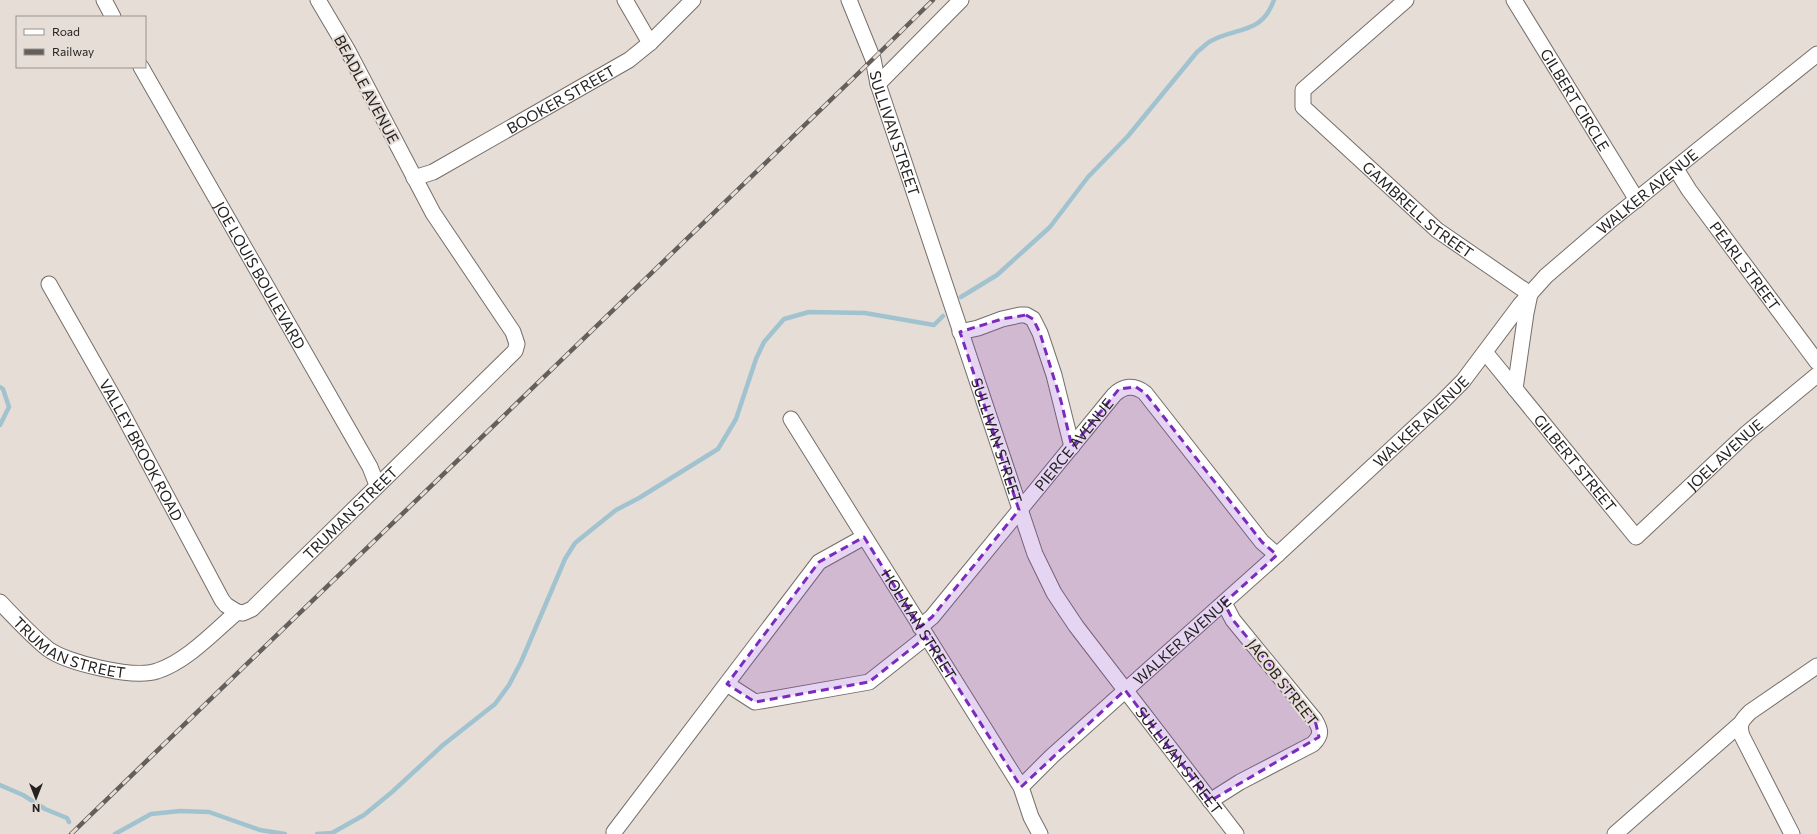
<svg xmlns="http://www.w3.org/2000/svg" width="1817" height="834" font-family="Commissioner,sans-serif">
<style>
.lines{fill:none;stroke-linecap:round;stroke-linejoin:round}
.stream{stroke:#a1c3d0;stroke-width:4.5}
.street-casing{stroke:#766e69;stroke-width:17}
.street{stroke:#fff;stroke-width:15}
.rail-casing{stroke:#645f5b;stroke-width:4.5}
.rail{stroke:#e6ddd7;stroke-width:3;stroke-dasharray:9;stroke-linecap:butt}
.marked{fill:#7b2cbf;fill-opacity:0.2;stroke:#7b2cbf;stroke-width:3;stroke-dasharray:8 5;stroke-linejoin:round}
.labels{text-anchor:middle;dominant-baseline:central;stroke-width:4;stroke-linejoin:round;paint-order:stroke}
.street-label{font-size:15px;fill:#252220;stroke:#e6ddd7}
</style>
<rect width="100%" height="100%" fill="#e6ddd7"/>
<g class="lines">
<!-- stream -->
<g class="stream">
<path d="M961,297L997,275L1050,227L1088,177L1128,136L1197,52C1201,49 1205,45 1209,42C1236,26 1261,36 1274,0"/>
<path d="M0,387L3,389L9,407L0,425"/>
<path d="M0,785L23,795L45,809L67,818L69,822"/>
<path d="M115,834L151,814L180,811L209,812L260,830L285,834"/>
<path d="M317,834L332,833L364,815L392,792L443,745L495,704L509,685L521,662L565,559L575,543L616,510L639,498L718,449L736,419L756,359L764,342L784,319L809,312L865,313L934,325L943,316"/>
</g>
<!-- street casing -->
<g class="street-casing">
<g id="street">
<path d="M104,0L113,17"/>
<path d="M625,0L650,43"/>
<path id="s1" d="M849,0L873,59L878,84L1035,554L1054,593L1076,626L1236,834"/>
<path id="s2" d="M1406,0L1303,90V107L1437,230L1530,294L1526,313L1515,389"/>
<path id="s3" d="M1514,0L1637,200"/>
<path id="s4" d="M141,67L370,467L377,485"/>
<path d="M878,84L961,0"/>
<path id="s5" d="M1676,169L1689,190L1817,362"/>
<path id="s6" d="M414,178L433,172L629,60L650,43L693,0"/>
<path id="s7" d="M49,284L120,409L222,600L226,605L237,612"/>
<path d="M960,332L978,328L1002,319L1020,315H1026L1033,319L1040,333L1054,375L1072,447"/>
<path id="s8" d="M1485,352L1636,537L1747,433L1817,375"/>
<path id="s9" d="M791,419L1021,787L1031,817L1040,834"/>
<path id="s10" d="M0,602C15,618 31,635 48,649C67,663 134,679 157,671C186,662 214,632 237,612L243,613L252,609L515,351L517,344L513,332L433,213L347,49L318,0"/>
<path id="s11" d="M920,627L932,617L1114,395C1123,386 1134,384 1145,393L1262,542L1277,555"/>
<path d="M727,684L755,702L869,682L926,637"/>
<path id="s12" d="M1021,787L1052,756L1277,555L1441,403L1463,381L1520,305L1546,276L1610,221L1817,54"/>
<path d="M1210,801L1240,782L1313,744C1322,735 1321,730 1315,720L1233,620L1224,603"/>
<path d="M614,832L819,562L864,537"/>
<path d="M1615,834L1739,725"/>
<path d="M1792,834L1742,736C1738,724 1742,720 1750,712L1817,666"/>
</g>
</g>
<!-- street -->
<use href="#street" class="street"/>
<!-- rail casing -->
<g class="rail-casing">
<path id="rail" d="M71,834L873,59L933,0"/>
</g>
<!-- rail -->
<use href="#rail" class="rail"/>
</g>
<!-- marked area -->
<path class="marked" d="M1026,315L1033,319L1040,333L1061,401L1072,447L1119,389L1136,387L1145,393L1262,542L1277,555L1224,603L1233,620L1315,720L1319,737L1210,801L1125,690L1021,787L926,637L869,682L755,702L727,684L819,562L864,537L920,627L932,617L1019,510L960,332L1002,319Z"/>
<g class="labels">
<!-- street labels -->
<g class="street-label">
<text transform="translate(367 89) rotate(62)">BEADLE AVENUE</text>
<text stroke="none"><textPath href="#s6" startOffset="167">BOOKER STREET</textPath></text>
<text stroke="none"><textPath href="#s3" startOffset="117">GILBERT CIRCLE</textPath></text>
<text stroke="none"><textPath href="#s1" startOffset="141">SULLIVAN STREET</textPath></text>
<text stroke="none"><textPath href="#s12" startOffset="866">WALKER AVENUE</textPath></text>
<text stroke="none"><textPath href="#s2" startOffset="308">GAMBRELL STREET</textPath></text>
<text stroke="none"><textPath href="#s5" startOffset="119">PEARL STREET</textPath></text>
<text stroke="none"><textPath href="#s4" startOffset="240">JOE LOUIS BOULEVARD</textPath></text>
<text stroke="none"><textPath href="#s12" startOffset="542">WALKER AVENUE</textPath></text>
<text stroke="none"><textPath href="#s1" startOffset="465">SULLIVAN STREET</textPath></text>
<text stroke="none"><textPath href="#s11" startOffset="239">PIERCE AVENUE</textPath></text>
<text stroke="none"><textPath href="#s7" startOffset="190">VALLEY BROOK ROAD</textPath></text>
<text stroke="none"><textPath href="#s8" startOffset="360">JOEL AVENUE</textPath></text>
<text stroke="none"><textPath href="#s8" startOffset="143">GILBERT STREET</textPath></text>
<text stroke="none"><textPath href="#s10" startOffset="434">TRUMAN STREET</textPath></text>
<text stroke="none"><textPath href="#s9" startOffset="242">HOLMAN STREET</textPath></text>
<text stroke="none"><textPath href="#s12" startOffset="218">WALKER AVENUE</textPath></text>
<text stroke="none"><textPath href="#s10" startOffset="86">TRUMAN STREET</textPath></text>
<text transform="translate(1283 682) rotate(52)">JACOB STREET</text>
<text stroke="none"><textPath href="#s1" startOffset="837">SULLIVAN STREET</textPath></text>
</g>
</g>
<!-- legend -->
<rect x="16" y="16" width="130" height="52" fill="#e6ddd7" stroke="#99928e"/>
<rect x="24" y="29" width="20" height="6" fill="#ffffff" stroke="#99928e"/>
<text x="52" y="36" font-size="12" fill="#252220">Road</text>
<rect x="24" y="49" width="20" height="6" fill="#645f5b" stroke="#99928e"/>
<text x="52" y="56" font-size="12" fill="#252220">Railway</text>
<!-- north arrow -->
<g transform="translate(36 798) rotate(180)" stroke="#e6ddd7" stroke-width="3" paint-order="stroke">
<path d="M0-3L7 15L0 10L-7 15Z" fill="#252220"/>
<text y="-6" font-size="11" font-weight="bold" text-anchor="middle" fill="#252220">N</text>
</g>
</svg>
